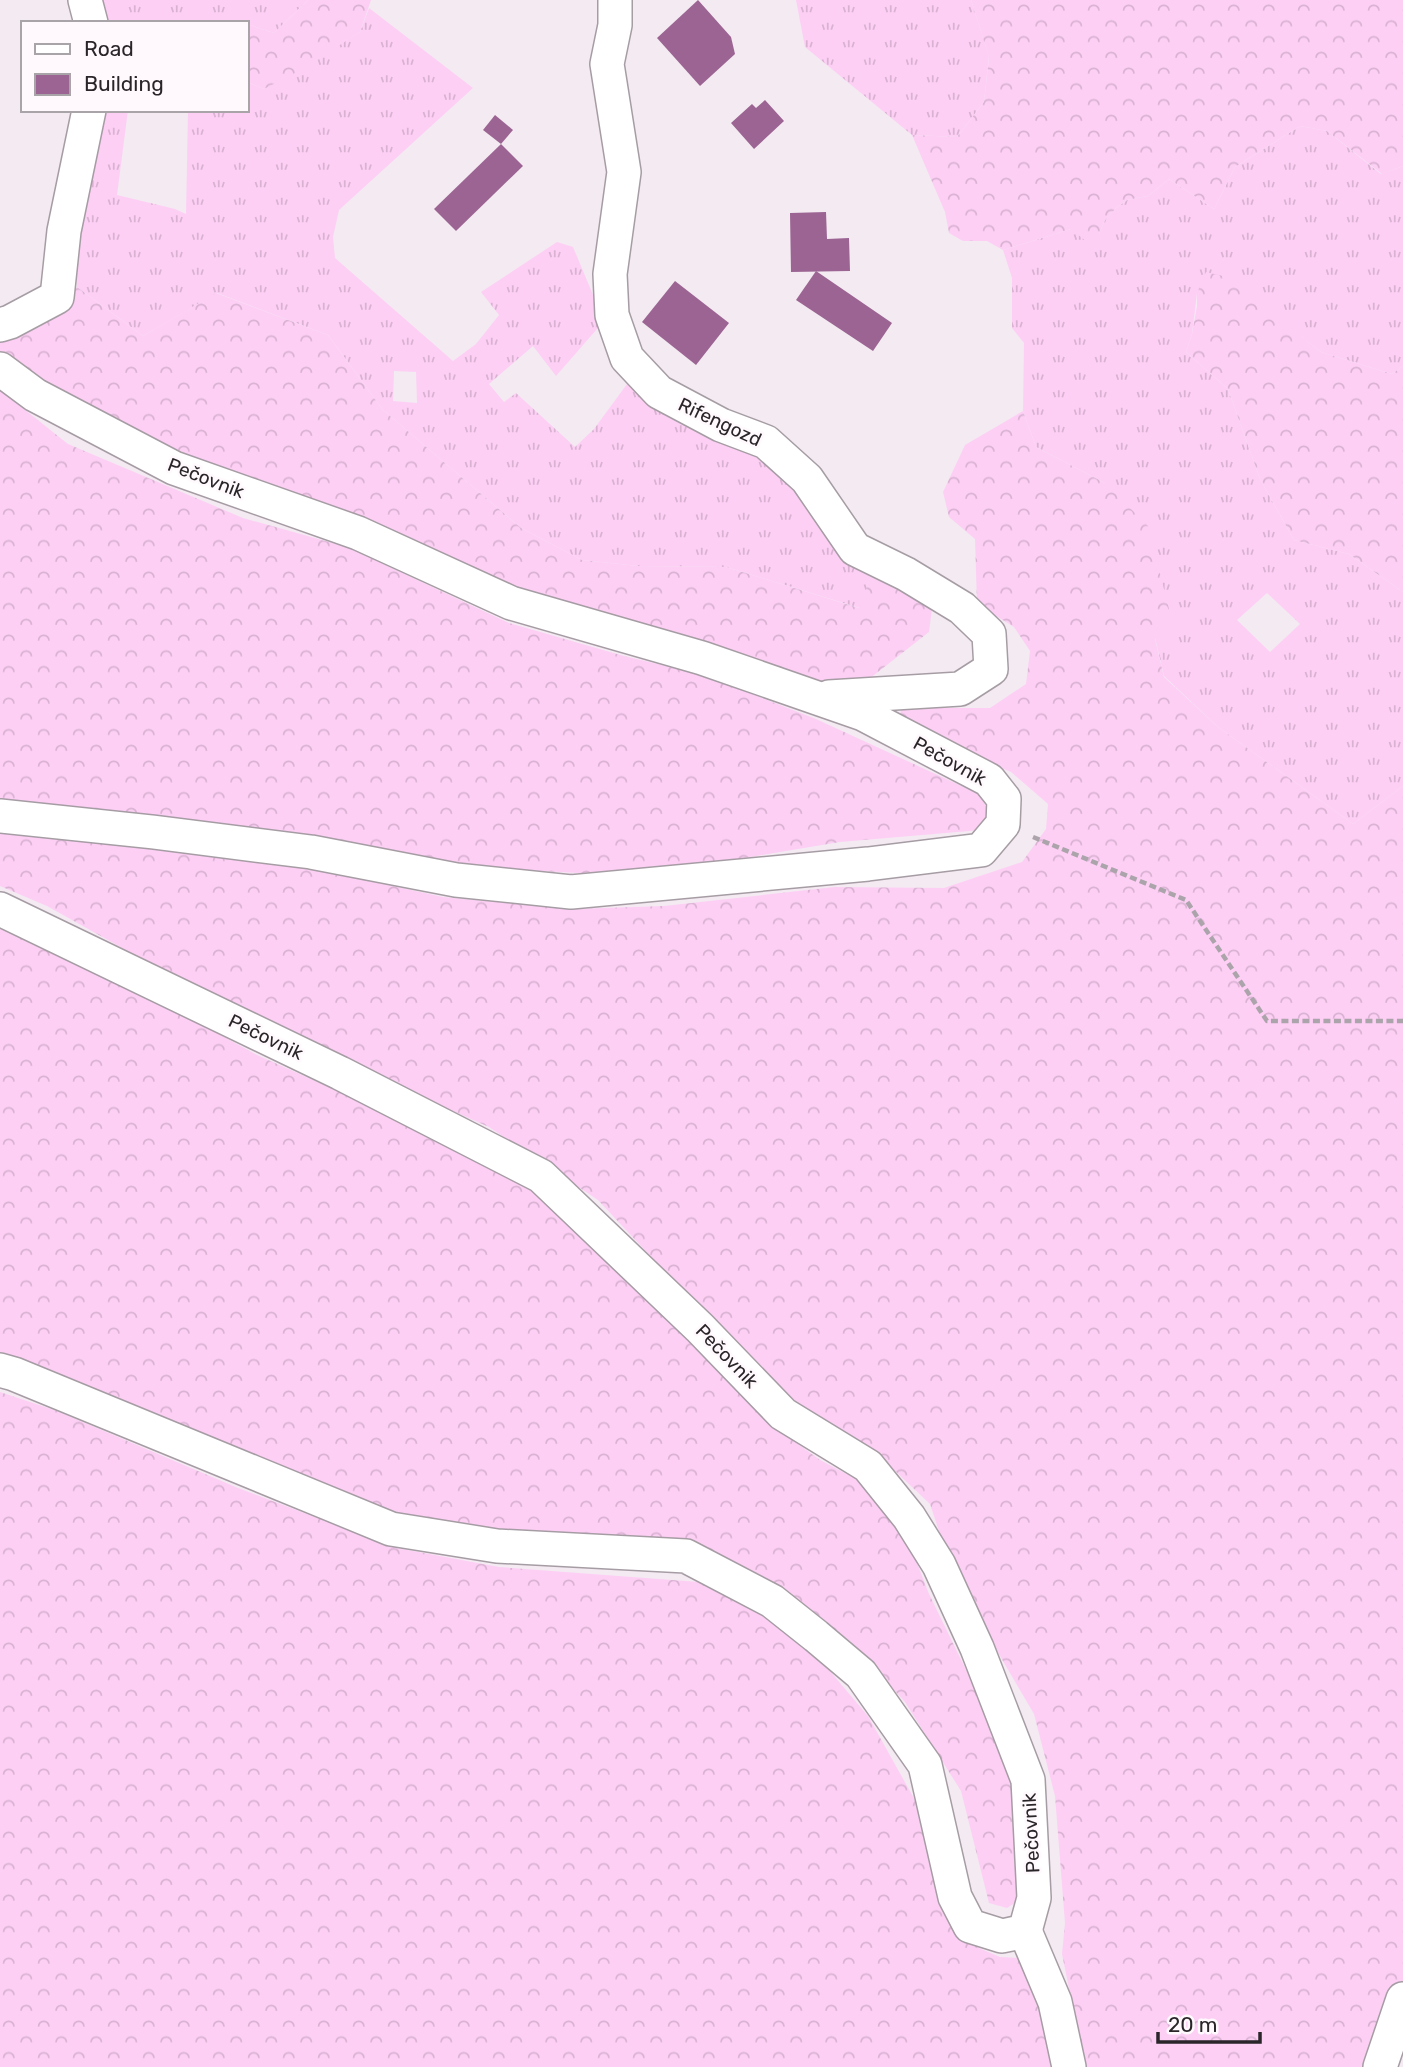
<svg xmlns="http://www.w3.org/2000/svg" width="1403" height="2067" font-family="Rubik,sans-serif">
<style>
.grass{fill:url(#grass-tufts);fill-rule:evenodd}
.forest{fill:url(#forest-crowns)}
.building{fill:#9b6493}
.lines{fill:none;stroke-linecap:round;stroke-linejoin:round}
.minor-casing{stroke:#a69da4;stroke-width:36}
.path{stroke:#aca4ab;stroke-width:4.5;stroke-dasharray:7 3.5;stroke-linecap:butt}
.minor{stroke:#fff;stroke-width:33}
.labels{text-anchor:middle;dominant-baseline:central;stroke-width:5;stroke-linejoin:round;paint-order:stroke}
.street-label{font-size:19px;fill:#292528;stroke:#fff9fd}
</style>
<defs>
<pattern id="grass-tufts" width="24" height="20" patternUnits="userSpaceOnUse" patternTransform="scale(1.75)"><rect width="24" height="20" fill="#fdcff5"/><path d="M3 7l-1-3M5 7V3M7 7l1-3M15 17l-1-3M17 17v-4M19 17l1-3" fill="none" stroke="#d9b2d2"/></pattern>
<pattern id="forest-crowns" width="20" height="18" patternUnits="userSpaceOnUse" patternTransform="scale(1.75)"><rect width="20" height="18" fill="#fdcff5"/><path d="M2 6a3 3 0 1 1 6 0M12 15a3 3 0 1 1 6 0" fill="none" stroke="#d9b2d2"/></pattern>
</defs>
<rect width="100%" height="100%" fill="#f4eaf2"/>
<!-- grass -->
<g class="grass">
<path d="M99,0H308L274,33L250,25L247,27V23H102Z"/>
<path d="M796,0H971L989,56L984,102L957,137L912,135L805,47Z"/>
<path d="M369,8L473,88L339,210L333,237L335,258L453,361L476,344L499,315L481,292L557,242L573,247L604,321L556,376L533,346L489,384L504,402L516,393L575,447L594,429L630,380L763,454L872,572L860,608L726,567L638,566L582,560L521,528L383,410L328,335L217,293L143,336L77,287L72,204L97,110H128L117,195L175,209L186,214L188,110H247V82L264,89L360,32ZM394,371L416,372L417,403L393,401Z"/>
<path d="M1300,126L1327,131L1381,174L1403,166V366L1392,374L1321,352L1277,319L1197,293L1192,334L1186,352L1228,389L1260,479L1294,540L1349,554L1403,592V786L1353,824L1218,727L1164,676L1155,638L1105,483L1036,447L1023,411L1024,343L1012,328V278L1003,250L1071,229L1099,234L1105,220L1116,208L1127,200L1148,196L1169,179L1214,209L1235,167ZM1267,593L1300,624L1270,652L1237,620Z"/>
</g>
<!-- forest -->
<g class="forest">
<path d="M308,0H371L360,32L301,70L264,89L247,82V27L250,25L274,33Z"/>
<path d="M971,0H1403V166L1382,174L1327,131L1300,126L1235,167L1214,209L1169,179L1148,196L1127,200L1116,208L1105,220L1099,234L1087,242L1071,229L1003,250L987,241H963L949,233L945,212L912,135L957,137L984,102L989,57Z"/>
<path d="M1206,272L1223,276L1321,352L1392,374L1403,366V592L1349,554L1294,540L1260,479L1228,389L1186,352L1192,334L1197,306V293Z"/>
<path d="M77,287L143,336L216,293L328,335L383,410L521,528L582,560L638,566L726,567L859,608L872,572L932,608L929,632L869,679L821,681L733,654L519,594L249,485L77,400L0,354V340L40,327Z"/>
<path d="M0,390L68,444L243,518L347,547L509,623L624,656L700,674L816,719L979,794L989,812L981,830L840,842L666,871L580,873L453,867L0,801Z"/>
<path d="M1023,411L1036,447L1105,483L1148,526L1172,621L1155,639L1164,677L1218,727L1353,824L1403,786V2004L1377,2067H1085L1062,1954L1065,1923L1055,1796L1034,1714L955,1579L930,1504L874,1451L782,1397L598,1200L489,1127L269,1030L47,906L0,886V827L311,868L443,897L573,909L664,906L835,887L944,888L1022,862L1046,829L1048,804L1011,772L899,726L901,708H990L1026,684L1030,651L1014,627L977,604L975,539L949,517L943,492L965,445Z"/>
<path d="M0,917L35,933L257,1055L475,1152L584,1227L765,1420L820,1460L860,1481L900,1519L929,1594L990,1719L1012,1783L1025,1896L1007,1908L989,1903L961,1791L905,1702L850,1641L788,1594L519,1537L411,1519L261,1465L0,1360Z"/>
<path d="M0,1392L57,1411L238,1488L397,1548L499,1567L699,1582L768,1619L829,1670L868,1716L916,1802L961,1928L979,1948L1000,1957L1034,1959L1058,2067H0Z"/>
</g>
<!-- building -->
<g class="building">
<path d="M698,0L731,37L735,54L700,86L657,38Z"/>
<path d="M765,100L784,121L754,149L731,123L752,104L756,108Z"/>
<path d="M495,115L513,130L501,144L483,130Z"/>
<path d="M501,144L523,166L456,231L434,209Z"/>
<path d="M826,212L827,239L849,238L850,271L791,272L790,213Z"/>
<path d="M816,271L892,323L873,351L796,300Z"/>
<path d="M675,281L729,323L696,365L642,322Z"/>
</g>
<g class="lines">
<!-- minor casing -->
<g class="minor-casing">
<g id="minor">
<path d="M85,0L91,23"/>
<path d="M615,0V25L607,64L624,172L610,274L612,315L627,358L659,392L721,425L766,442L807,479L855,549L906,574L962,608L989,634L991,669L960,689L829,697"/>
<path d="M0,325L10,322L57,297L64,231L89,110"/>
<path d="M0,369L35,395L174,468L358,533L511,603L702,658L863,714L989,780L1004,799L1003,824L981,850L868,864L571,892L456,880L311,852L153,832L0,816"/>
<path d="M0,909L340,1073L541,1176L700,1328L783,1414L868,1466L909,1517L939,1565L977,1648L1028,1780L1034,1898L1025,1931L1002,1936L970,1926L955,1897L925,1765L861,1674L816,1636L772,1601L686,1556L497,1546L391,1529L14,1374L0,1370"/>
<path d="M1025,1931L1055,2002L1069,2067"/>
<path d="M1380,2067L1403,1999"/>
</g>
</g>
<!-- path -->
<path class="path" d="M1033,837L1186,900L1267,1021H1403"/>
<!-- minor -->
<use href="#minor" class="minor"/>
</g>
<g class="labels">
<!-- street labels -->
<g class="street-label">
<text transform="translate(720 422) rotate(25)">Rifengozd</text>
<text transform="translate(206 478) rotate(21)">Pečovnik</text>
<text transform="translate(950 761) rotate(29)">Pečovnik</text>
<text transform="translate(266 1037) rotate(26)">Pečovnik</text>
<text transform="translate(727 1356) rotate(46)">Pečovnik</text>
<text transform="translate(1031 1833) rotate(-93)">Pečovnik</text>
</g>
</g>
<!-- legend -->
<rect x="21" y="21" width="228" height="91" fill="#fff9fd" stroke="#a9a4a8" stroke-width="2"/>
<rect x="35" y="44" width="35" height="10" fill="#ffffff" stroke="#a9a4a8" stroke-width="2"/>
<text x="84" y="56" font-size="21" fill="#292528">Road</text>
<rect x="35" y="74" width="35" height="21" fill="#9b6493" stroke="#a9a4a8" stroke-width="2"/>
<text x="84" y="91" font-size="21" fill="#292528">Building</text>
<!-- scale -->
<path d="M1158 2032v10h102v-10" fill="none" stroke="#292528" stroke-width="3.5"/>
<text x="1168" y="2032" font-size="21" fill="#292528" stroke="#fff9fd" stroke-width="5" paint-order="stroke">20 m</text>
</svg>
